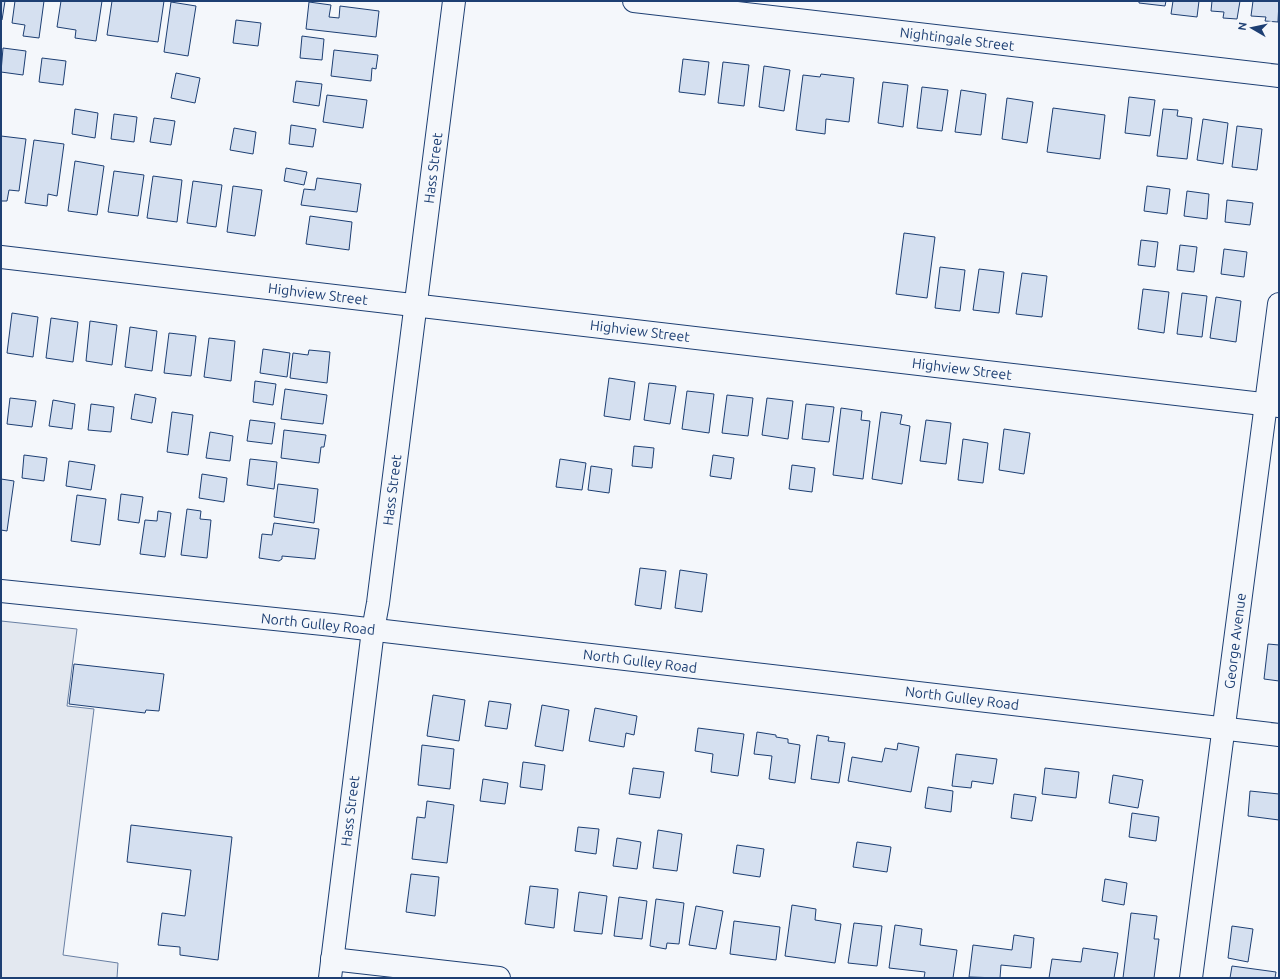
<svg xmlns="http://www.w3.org/2000/svg" width="1280" height="979" font-family="Ubuntu,sans-serif">
<style>
.parking{fill:#e3e8f0;stroke:#687fa3}
.building{fill:#d5e0f0;stroke:#1d3f73}
.lines{fill:none;stroke-linecap:round;stroke-linejoin:round}
.minor-casing{stroke:#1d3f73;stroke-width:24}
.minor{stroke:#f4f7fb;stroke-width:22}
.labels{text-anchor:middle;dominant-baseline:central;stroke-width:3;stroke-linejoin:round;paint-order:stroke}
.street-label{font-size:14px;fill:#1d3f73;stroke:#f4f7fb}
</style>
<rect width="100%" height="100%" fill="#f4f7fb"/>
<!-- parking -->
<path class="parking" d="M1,621L77,629L67,706L94,709L63,955L118,963L117,978H1Z"/>
<!-- building -->
<g class="building">
<path d="M1,1H5L2,20H1Z"/>
<path d="M15,1H44L39,38L23,36L25,25L12,23Z"/>
<path d="M61,1H102L96,41L75,38L76,30L57,27Z"/>
<path d="M112,1H164L158,42L107,35Z"/>
<path d="M1139,1H1166L1165,6L1139,3Z"/>
<path d="M1173,1H1199L1197,17L1171,14Z"/>
<path d="M1212,1H1240L1237,19L1223,18L1224,12L1211,11Z"/>
<path d="M1253,1H1279L1278,22L1265,21L1266,17L1251,16Z"/>
<path d="M171,2L196,6L188,56L164,52Z"/>
<path d="M309,2L331,5L329,17L339,18L340,6L379,11L376,37L306,29Z"/>
<path d="M236,20L261,23L258,46L233,43Z"/>
<path d="M302,36L324,39L322,60L300,58Z"/>
<path d="M3,48L26,51L23,75L1,72Z"/>
<path d="M334,50L378,55L376,69L372,68L371,81L331,76Z"/>
<path d="M42,58L66,61L63,85L39,82Z"/>
<path d="M683,59L709,62L705,95L679,92Z"/>
<path d="M723,62L749,65L744,106L718,103Z"/>
<path d="M764,66L790,70L784,111L759,107Z"/>
<path d="M176,73L200,78L195,103L171,98Z"/>
<path d="M821,74L854,78L849,122L826,119L825,134L796,130L803,75L820,77Z"/>
<path d="M296,81L322,84L319,106L293,102Z"/>
<path d="M883,82L908,85L903,127L878,123Z"/>
<path d="M922,87L948,90L942,131L917,128Z"/>
<path d="M961,90L986,94L981,135L955,132Z"/>
<path d="M327,95L367,100L363,128L323,122Z"/>
<path d="M1129,97L1155,100L1150,136L1125,133Z"/>
<path d="M1007,98L1033,102L1027,143L1002,139Z"/>
<path d="M1053,108L1105,115L1100,159L1047,152Z"/>
<path d="M75,109L98,113L95,138L72,134Z"/>
<path d="M1163,109L1178,110L1177,116L1192,118L1187,159L1157,156Z"/>
<path d="M114,114L137,117L134,142L111,139Z"/>
<path d="M154,118L175,121L171,145L150,142Z"/>
<path d="M1203,119L1228,123L1223,164L1197,160Z"/>
<path d="M291,125L316,129L313,147L289,144Z"/>
<path d="M1237,126L1262,129L1257,170L1232,167Z"/>
<path d="M234,128L256,132L253,154L230,150Z"/>
<path d="M1,136L26,139L19,191L9,190L7,201H1Z"/>
<path d="M34,140L64,144L57,196L48,194L47,206L25,203Z"/>
<path d="M75,161L104,166L97,215L68,211Z"/>
<path d="M286,168L307,172L304,185L284,181Z"/>
<path d="M114,171L144,175L138,216L108,212Z"/>
<path d="M153,176L182,180L177,222L147,218Z"/>
<path d="M317,178L361,184L357,212L301,205L304,189L315,190Z"/>
<path d="M193,181L222,185L216,227L187,223Z"/>
<path d="M233,186L262,190L255,236L227,232Z"/>
<path d="M1147,186L1170,189L1167,214L1144,211Z"/>
<path d="M1187,191L1209,194L1207,219L1184,216Z"/>
<path d="M1227,200L1253,203L1250,225L1225,222Z"/>
<path d="M310,216L352,222L349,250L306,244Z"/>
<path d="M904,233L935,237L927,298L896,294Z"/>
<path d="M1141,240L1158,242L1155,267L1138,265Z"/>
<path d="M1180,245L1197,247L1194,272L1177,270Z"/>
<path d="M1224,249L1247,252L1244,277L1221,274Z"/>
<path d="M940,267L965,270L960,311L935,308Z"/>
<path d="M979,269L1004,272L999,313L973,310Z"/>
<path d="M1022,273L1047,276L1042,317L1016,314Z"/>
<path d="M1143,289L1169,292L1164,333L1138,329Z"/>
<path d="M1182,293L1207,296L1202,337L1177,334Z"/>
<path d="M1216,297L1241,301L1236,342L1210,338Z"/>
<path d="M12,313L38,317L33,357L7,353Z"/>
<path d="M51,318L78,322L73,362L46,358Z"/>
<path d="M90,321L117,325L112,365L86,361Z"/>
<path d="M130,327L157,331L152,371L125,367Z"/>
<path d="M169,333L196,336L191,376L164,373Z"/>
<path d="M209,338L235,341L231,381L204,377Z"/>
<path d="M263,349L290,353L287,377L260,373Z"/>
<path d="M309,350L330,352L327,383L290,378L293,353L308,355Z"/>
<path d="M609,378L635,382L630,420L604,416Z"/>
<path d="M255,381L276,384L273,405L253,402Z"/>
<path d="M649,383L676,386L670,424L644,420Z"/>
<path d="M285,389L327,395L323,424L281,419Z"/>
<path d="M687,391L714,394L709,433L682,429Z"/>
<path d="M135,394L156,398L152,423L131,419Z"/>
<path d="M727,395L753,398L748,436L722,433Z"/>
<path d="M10,398L36,401L32,427L7,424Z"/>
<path d="M767,398L793,401L788,439L762,435Z"/>
<path d="M53,400L75,404L72,429L49,426Z"/>
<path d="M91,404L114,407L111,432L88,430Z"/>
<path d="M806,404L834,407L829,442L802,439Z"/>
<path d="M841,408L862,411L861,420L870,421L863,479L833,475Z"/>
<path d="M172,412L193,415L188,455L167,452Z"/>
<path d="M881,412L902,415L900,424L910,426L902,484L872,479Z"/>
<path d="M250,420L275,423L272,444L247,441Z"/>
<path d="M926,420L951,423L946,464L920,461Z"/>
<path d="M1004,429L1030,433L1024,474L999,470Z"/>
<path d="M284,430L326,435L324,447H321L319,463L281,458Z"/>
<path d="M210,432L233,436L230,461L206,458Z"/>
<path d="M963,439L988,443L983,483L958,480Z"/>
<path d="M634,446L654,448L652,468L632,466Z"/>
<path d="M24,455L47,458L44,481L22,478Z"/>
<path d="M713,455L734,458L731,479L710,476Z"/>
<path d="M250,459L277,462L274,489L247,485Z"/>
<path d="M560,459L586,463L582,490L556,487Z"/>
<path d="M69,461L95,465L91,490L66,486Z"/>
<path d="M792,465L815,468L812,492L789,489Z"/>
<path d="M591,466L612,469L609,493L588,490Z"/>
<path d="M202,474L227,478L224,502L199,498Z"/>
<path d="M1,479L14,481L7,531L1,530Z"/>
<path d="M278,484L318,489L314,523L274,517Z"/>
<path d="M121,494L143,497L139,523L118,520Z"/>
<path d="M77,495L106,499L100,545L71,541Z"/>
<path d="M187,509L201,511L200,519L211,520L207,558L181,555Z"/>
<path d="M158,511L171,513L165,557L140,554L145,520L157,521Z"/>
<path d="M274,523L319,529L315,559L282,556V559L279,561L259,558L262,534L272,535Z"/>
<path d="M640,568L666,571L661,609L635,605Z"/>
<path d="M680,570L707,574L702,612L675,608Z"/>
<path d="M1268,644L1279,645V681L1264,679Z"/>
<path d="M74,664L164,674L159,711L146,710L145,713L69,704Z"/>
<path d="M433,695L465,700L459,741L427,736Z"/>
<path d="M489,701L511,704L507,729L485,726Z"/>
<path d="M542,705L569,710L563,751L535,746Z"/>
<path d="M595,708L637,716L634,735L626,733L624,747L589,741Z"/>
<path d="M698,728L744,734L738,776L711,772L713,754L695,751Z"/>
<path d="M757,732L776,735V737L788,739V743L800,745L795,783L769,779L772,756L754,754Z"/>
<path d="M817,735L829,737L828,741L845,743L839,783L811,779Z"/>
<path d="M898,743L919,747L911,792L848,781L852,757L882,762L885,748L897,750Z"/>
<path d="M422,745L454,749L450,789L418,785Z"/>
<path d="M956,754L997,759L993,784L972,781L971,788L952,786Z"/>
<path d="M523,762L545,765L542,790L520,787Z"/>
<path d="M633,768L664,772L660,798L629,794Z"/>
<path d="M1045,768L1079,772L1076,798L1042,794Z"/>
<path d="M1113,775L1143,780L1138,808L1109,803Z"/>
<path d="M483,779L508,783L505,804L480,801Z"/>
<path d="M928,787L953,791L951,812L925,808Z"/>
<path d="M1250,791L1279,794V820L1248,816Z"/>
<path d="M1014,794L1036,797L1032,821L1011,818Z"/>
<path d="M427,801L454,805L447,863L412,859L417,817L425,818Z"/>
<path d="M1132,813L1159,817L1156,841L1129,837Z"/>
<path d="M131,825L232,837L218,960L180,955V947L158,945L162,913L185,916L191,870L127,862Z"/>
<path d="M578,827L599,829L596,854L575,851Z"/>
<path d="M658,830L682,834L677,871L653,868Z"/>
<path d="M617,838L641,842L637,869L613,866Z"/>
<path d="M857,842L891,847L887,872L853,867Z"/>
<path d="M737,845L764,849L760,877L733,873Z"/>
<path d="M411,874L439,877L435,916L406,912Z"/>
<path d="M1105,879L1127,883L1124,905L1102,901Z"/>
<path d="M530,886L558,889L554,928L525,924Z"/>
<path d="M579,892L607,896L602,934L574,931Z"/>
<path d="M619,897L647,901L642,939L614,936Z"/>
<path d="M656,899L684,903L679,944L667,943L666,949L650,946Z"/>
<path d="M792,905L816,909L815,920L841,924L835,963L785,956Z"/>
<path d="M696,906L723,911L716,949L689,945Z"/>
<path d="M1131,913L1157,916L1154,939H1159L1154,978H1123Z"/>
<path d="M734,921L780,927L776,960L730,954Z"/>
<path d="M854,923L882,926L877,966L848,963Z"/>
<path d="M895,925L922,929L920,945L957,950L953,978H924L925,972L889,968Z"/>
<path d="M1232,926L1253,929L1248,962L1228,958Z"/>
<path d="M1014,935L1034,938L1031,968L1001,965L1000,978L969,977L973,945L1012,950Z"/>
<path d="M1083,948L1118,953L1114,978H1049L1052,959L1081,962Z"/>
<path d="M1232,966L1276,972L1275,978H1230Z"/>
</g>
<g class="lines">
<!-- minor casing -->
<g class="minor-casing">
<g id="minor">
<path d="M634,1L1279,76"/>
<path d="M1,257L1279,406"/>
<path d="M1,591L333,625L1279,735"/>
<path d="M332,959L499,978"/>
<path d="M330,978L373,630L378,603L454,1"/>
<path d="M1191,978L1279,304"/>
</g>
</g>
<!-- minor -->
<use href="#minor" class="minor"/>
</g>
<g class="labels">
<!-- street labels -->
<g class="street-label">
<text transform="translate(957 39) rotate(7)">Nightingale Street</text>
<text transform="translate(433 168) rotate(-83)">Hass Street</text>
<text transform="translate(318 294) rotate(7)">Highview Street</text>
<text transform="translate(640 331) rotate(7)">Highview Street</text>
<text transform="translate(962 369) rotate(7)">Highview Street</text>
<text transform="translate(392 490) rotate(-83)">Hass Street</text>
<text transform="translate(318 624) rotate(6)">North Gulley Road</text>
<text transform="translate(1235 641) rotate(-83)">George Avenue</text>
<text transform="translate(640 661) rotate(7)">North Gulley Road</text>
<text transform="translate(962 698) rotate(7)">North Gulley Road</text>
<text transform="translate(350 811) rotate(-83)">Hass Street</text>
</g>
</g>
<!-- border -->
<rect width="1280" height="979" fill="none" stroke="#1d3f73" stroke-width="4"/>
<!-- north arrow -->
<g transform="translate(1252 28) rotate(279)" stroke="#f4f7fb" stroke-width="3" paint-order="stroke">
<path d="M0-3L7 15L0 10L-7 15Z" fill="#1d3f73"/>
<text y="-6" font-size="11" font-weight="bold" text-anchor="middle" fill="#1d3f73">N</text>
</g>
</svg>
